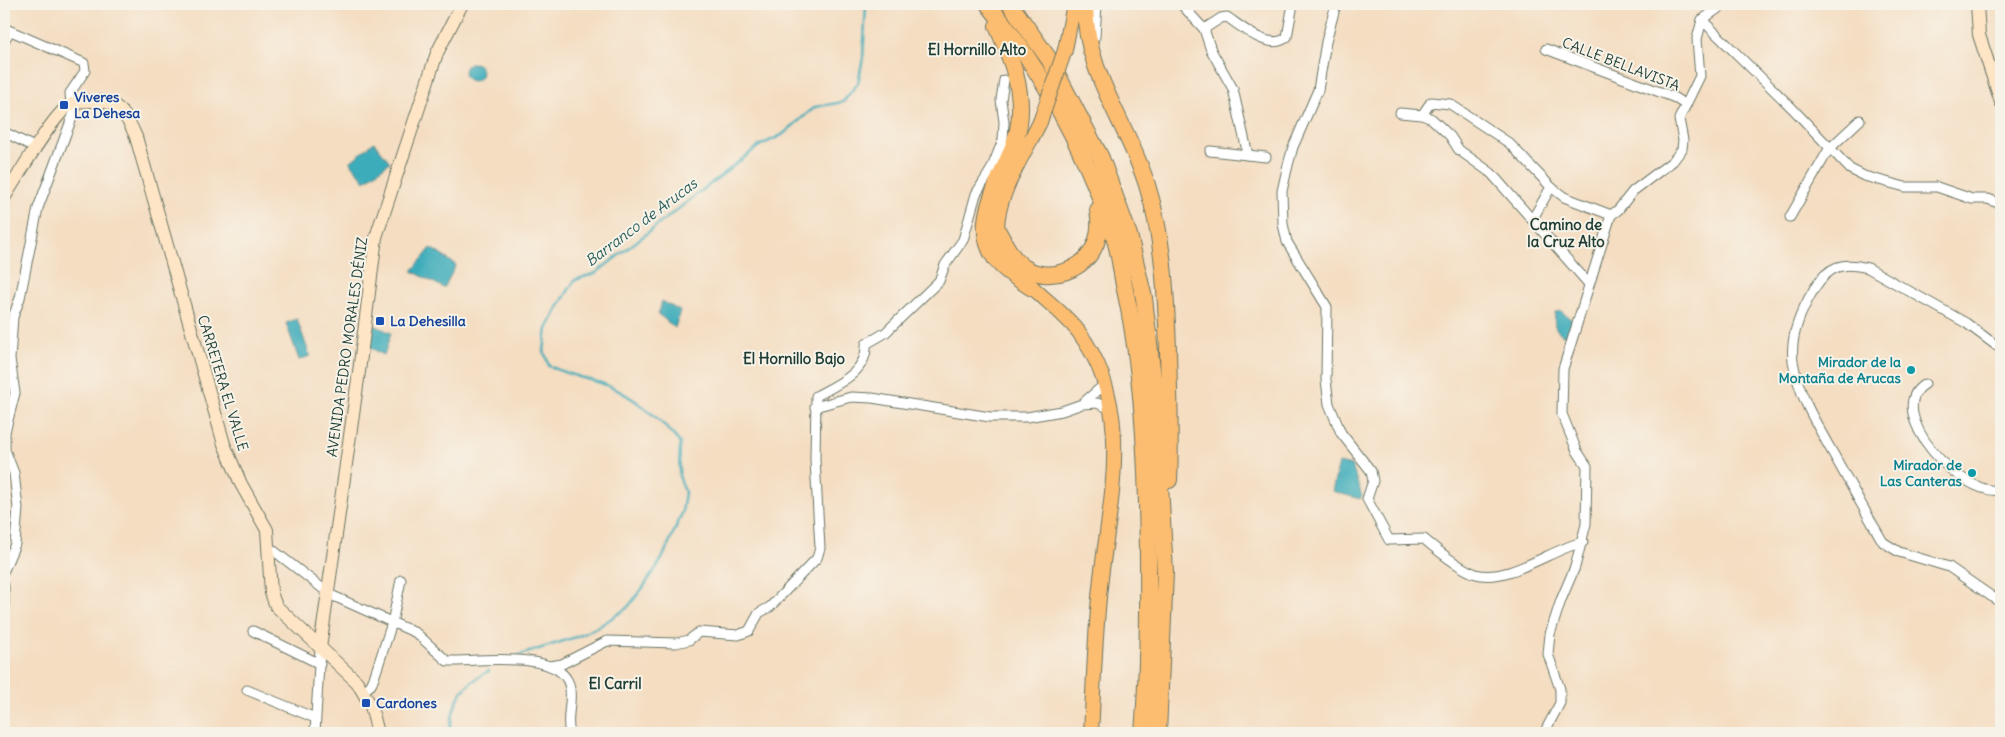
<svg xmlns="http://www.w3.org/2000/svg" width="2005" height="737" font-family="Delius,sans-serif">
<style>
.water{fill:#3dacba;stroke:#2e7477}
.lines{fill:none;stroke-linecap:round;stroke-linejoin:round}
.stream{stroke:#3dacba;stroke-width:2.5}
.street-casing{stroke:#6a7565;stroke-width:11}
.secondary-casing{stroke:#6a7565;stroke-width:14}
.primary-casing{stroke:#6a7565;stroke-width:16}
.highway-casing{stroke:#6a7565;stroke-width:18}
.street{stroke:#fff;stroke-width:9}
.secondary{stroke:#fee5c5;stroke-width:12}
.primary{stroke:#fcbd6f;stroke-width:14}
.highway{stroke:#fcbd6f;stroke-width:16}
.primary-bridge-casing{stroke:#6a7565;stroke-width:16;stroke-linecap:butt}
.primary-bridge{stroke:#fcbd6f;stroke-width:14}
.transit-dot{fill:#1a4fb4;stroke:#f7f3e8;stroke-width:2}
.culture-dot{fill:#0f9aa8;stroke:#f7f3e8;stroke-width:2}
.labels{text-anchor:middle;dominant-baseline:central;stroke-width:4;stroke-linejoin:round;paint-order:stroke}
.street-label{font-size:14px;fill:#1f3d34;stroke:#f7f3e8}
.transit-label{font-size:14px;font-weight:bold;fill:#164399;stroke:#f7f3e8;text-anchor:start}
.culture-label{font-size:14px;font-weight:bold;fill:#0d838f;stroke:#f7f3e8;text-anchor:end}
.neighbourhood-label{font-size:15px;font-weight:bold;fill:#1f3d34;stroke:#f7f3e8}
.water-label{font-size:15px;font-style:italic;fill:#285e5c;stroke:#f7f3e8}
</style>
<rect width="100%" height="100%" fill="#f7f3e8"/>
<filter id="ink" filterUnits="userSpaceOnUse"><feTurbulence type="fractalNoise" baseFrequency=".02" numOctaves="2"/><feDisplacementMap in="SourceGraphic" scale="10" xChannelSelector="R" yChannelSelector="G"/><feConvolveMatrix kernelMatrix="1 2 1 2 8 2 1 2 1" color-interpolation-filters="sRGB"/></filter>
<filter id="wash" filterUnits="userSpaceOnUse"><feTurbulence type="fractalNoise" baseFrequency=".0096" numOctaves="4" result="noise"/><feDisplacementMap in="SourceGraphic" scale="20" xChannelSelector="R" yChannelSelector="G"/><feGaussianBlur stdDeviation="1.12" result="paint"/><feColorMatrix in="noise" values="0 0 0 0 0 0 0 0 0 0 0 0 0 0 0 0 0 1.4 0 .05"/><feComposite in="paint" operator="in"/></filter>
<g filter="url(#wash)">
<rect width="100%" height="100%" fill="#f4ddc1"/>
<!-- water -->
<g class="water">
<circle cx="473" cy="72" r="9"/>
<path d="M374,142L390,162L365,181L350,162Z"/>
<path d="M431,248L456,265L444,288L412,271Z"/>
<path d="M662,301L680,311L675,328L658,314Z"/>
<path d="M1561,311L1573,321L1569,334L1565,336C1553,330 1554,324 1555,312Z"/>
<path d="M297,319L310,356L299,360L286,323Z"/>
<path d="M374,325L391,333L384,355L369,347Z"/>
<path d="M1339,463L1352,466L1362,496L1360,499L1332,491Z"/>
</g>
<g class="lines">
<!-- stream -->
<g class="stream">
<path d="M517,656L579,636L598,627L627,608L642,589L662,559L682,513L685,492L679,476L680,443C660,418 632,394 601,383C583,378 566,374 549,366L544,351L547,329L560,304L575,280L596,273L759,146L782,135L815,107L843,102L858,83L863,58L866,4"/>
<path d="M449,733C455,700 457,688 489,671"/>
</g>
</g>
</g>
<g filter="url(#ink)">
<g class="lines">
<!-- street casing -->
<g class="street-casing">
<g id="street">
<path d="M1181,4L1204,29L1211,50L1233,89L1248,155"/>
<path d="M1336,4L1326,42L1318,90L1293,147L1288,165L1282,191L1283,224L1287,242L1327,307L1326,380L1329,404L1341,433L1371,471L1373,481L1367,499L1389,540L1424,539C1437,550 1460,569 1476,574C1508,583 1552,549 1583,542"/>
<path d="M1702,20L1792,108L1850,169L1864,176L1905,187H1937L1972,199H1988L2001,204"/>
<path d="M4,28L84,63L85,71L70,93L71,104"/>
<path d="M1204,29L1221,18L1227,17C1242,27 1270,52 1287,37L1293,4"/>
<path d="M1095,37L1097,4"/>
<path d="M4,41L10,31"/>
<path d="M1546,49L1673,97L1686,105"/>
<path d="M1400,113L1422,115L1432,119L1450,136L1459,150L1491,173L1588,283"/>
<path d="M1422,115L1431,102L1450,104L1509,143L1551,187L1564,197L1611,215"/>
<path d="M4,132L36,148"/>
<path d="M1210,151L1266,157"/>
<path d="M1790,217L1829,149L1860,120"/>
<path d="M1532,220L1551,187"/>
<path d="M2001,349L1966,323L1868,268C1843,261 1828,266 1814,289C1801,311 1790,335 1793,361C1798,395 1817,425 1834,455C1850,484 1866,513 1883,542L1899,552L1949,567L2001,603"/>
<path d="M1925,384C1881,411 1962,498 2001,490"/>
<path d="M1083,404L1097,403L1111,409"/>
<path d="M815,407L851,397L872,398L990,417H1027L1062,411L1082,404L1105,384"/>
<path d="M269,547L331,595L416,633L447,661C474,662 558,649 569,684C574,700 565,717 570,733"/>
<path d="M4,570L15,544L18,508L14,473L5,450V432L15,393L10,359L13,317L20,298L38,208L78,102"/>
<path d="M4,586V639"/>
<path d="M253,631L320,664"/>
<path d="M550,666L562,664L607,641L676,643L689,640L699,632L738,635L749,631L759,613L770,607L817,558L820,548L815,460L816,396C838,384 868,372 866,344L885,333L939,281L945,265L963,240L976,194L991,170L1003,140L1004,122L1001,100L1004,80"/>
<path d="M247,690L315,718"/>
<path d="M363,691L371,685L374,678L392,623L401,580"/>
<path d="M315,733L320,648"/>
<path d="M1544,733L1560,703V689L1548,654L1550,634L1561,600L1575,567L1586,524L1587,466L1577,451L1562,414L1563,369L1611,215L1618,210L1633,191L1673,161L1682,149L1683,140L1679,119L1700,76L1697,39L1702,20L1724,4"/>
</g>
</g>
<!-- secondary casing -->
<g class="secondary-casing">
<g id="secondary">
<path d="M1977,4L1979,35L2001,102"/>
<path d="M4,198C17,178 53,114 70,105C78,100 88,101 97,101C119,101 128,118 136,137L224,444L241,484L267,530L271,593L276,606L357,682L371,706L378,733"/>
<path d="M320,648L359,372L376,237L437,53L462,4"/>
</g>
</g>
<!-- primary casing -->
<g class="primary-casing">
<g id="primary">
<path d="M1065,50L1074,4"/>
<path d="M998,239C991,202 1024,155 1040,122"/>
<path d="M1026,281C1042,298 1063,312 1078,331C1134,406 1111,493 1101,578C1095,629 1094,681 1091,733"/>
</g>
</g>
<!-- highway casing -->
<g class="highway-casing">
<g id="highway">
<path d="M988,4C1044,73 1086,151 1114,236C1119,251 1121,269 1124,285C1138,347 1143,408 1146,472C1149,558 1150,647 1143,733"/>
<path d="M1010,4L1049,59L1101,158L1129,235L1144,298L1155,397L1165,572L1158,733"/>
<path d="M1085,4C1085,74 1127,122 1147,185C1164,239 1166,294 1168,350C1169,394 1171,436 1169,480"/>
<path d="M997,26C1011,58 1024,89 1019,124C1013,169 962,221 999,263C1007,273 1022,281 1032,288"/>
<path d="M996,228C1004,242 1011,259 1025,268C1050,283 1086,270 1096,243C1100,232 1100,221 1098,210"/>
</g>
</g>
<!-- street -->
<use href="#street" class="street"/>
<!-- secondary -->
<use href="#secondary" class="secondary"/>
<!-- primary -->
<use href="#primary" class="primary"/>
<!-- highway -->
<use href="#highway" class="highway"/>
<!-- primary-bridge casing -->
<g class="primary-bridge-casing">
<path id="primary-bridge" d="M1040,122L1065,50"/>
</g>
<!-- primary-bridge -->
<use href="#primary-bridge" class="primary-bridge"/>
</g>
</g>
<!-- markers -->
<g class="transit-dot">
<rect x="59" y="100" width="10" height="10" rx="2.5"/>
<rect x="375" y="316" width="10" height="10" rx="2.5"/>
<rect x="361" y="698" width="10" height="10" rx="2.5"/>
</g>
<g class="culture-dot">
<circle cx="1911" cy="370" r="5"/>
<circle cx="1972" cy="473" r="5"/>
</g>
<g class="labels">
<!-- street labels -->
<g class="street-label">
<text transform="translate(1621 64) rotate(21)">CALLE BELLAVISTA</text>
<text transform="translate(347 347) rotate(-82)">AVENIDA PEDRO MORALES DÉNIZ</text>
<text transform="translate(223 383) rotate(73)">CARRETERA EL VALLE</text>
</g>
<!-- transit labels -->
<g class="transit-label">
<text x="74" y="97">Viveres<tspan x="74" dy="16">La Dehesa</tspan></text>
<text x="390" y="321">La Dehesilla</text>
<text x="376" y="703">Cardones</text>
</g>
<!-- culture labels -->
<g class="culture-label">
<text x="1901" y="362">Mirador de la<tspan x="1901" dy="16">Montaña de Arucas</tspan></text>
<text x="1962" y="465">Mirador de<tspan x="1962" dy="16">Las Canteras</tspan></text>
</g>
<!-- neighbourhood labels -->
<g class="neighbourhood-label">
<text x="977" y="49">El Hornillo Alto</text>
<text x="1566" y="224">Camino de<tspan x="1566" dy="17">la Cruz Alto</tspan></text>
<text x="794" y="358">El Hornillo Bajo</text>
<text x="615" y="683">El Carril</text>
</g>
<!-- water labels -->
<g class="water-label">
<text transform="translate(641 222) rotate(-37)">Barranco de Arucas</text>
</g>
</g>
<!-- margin -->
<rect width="2005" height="737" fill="none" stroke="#f7f3e8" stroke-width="20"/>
</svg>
